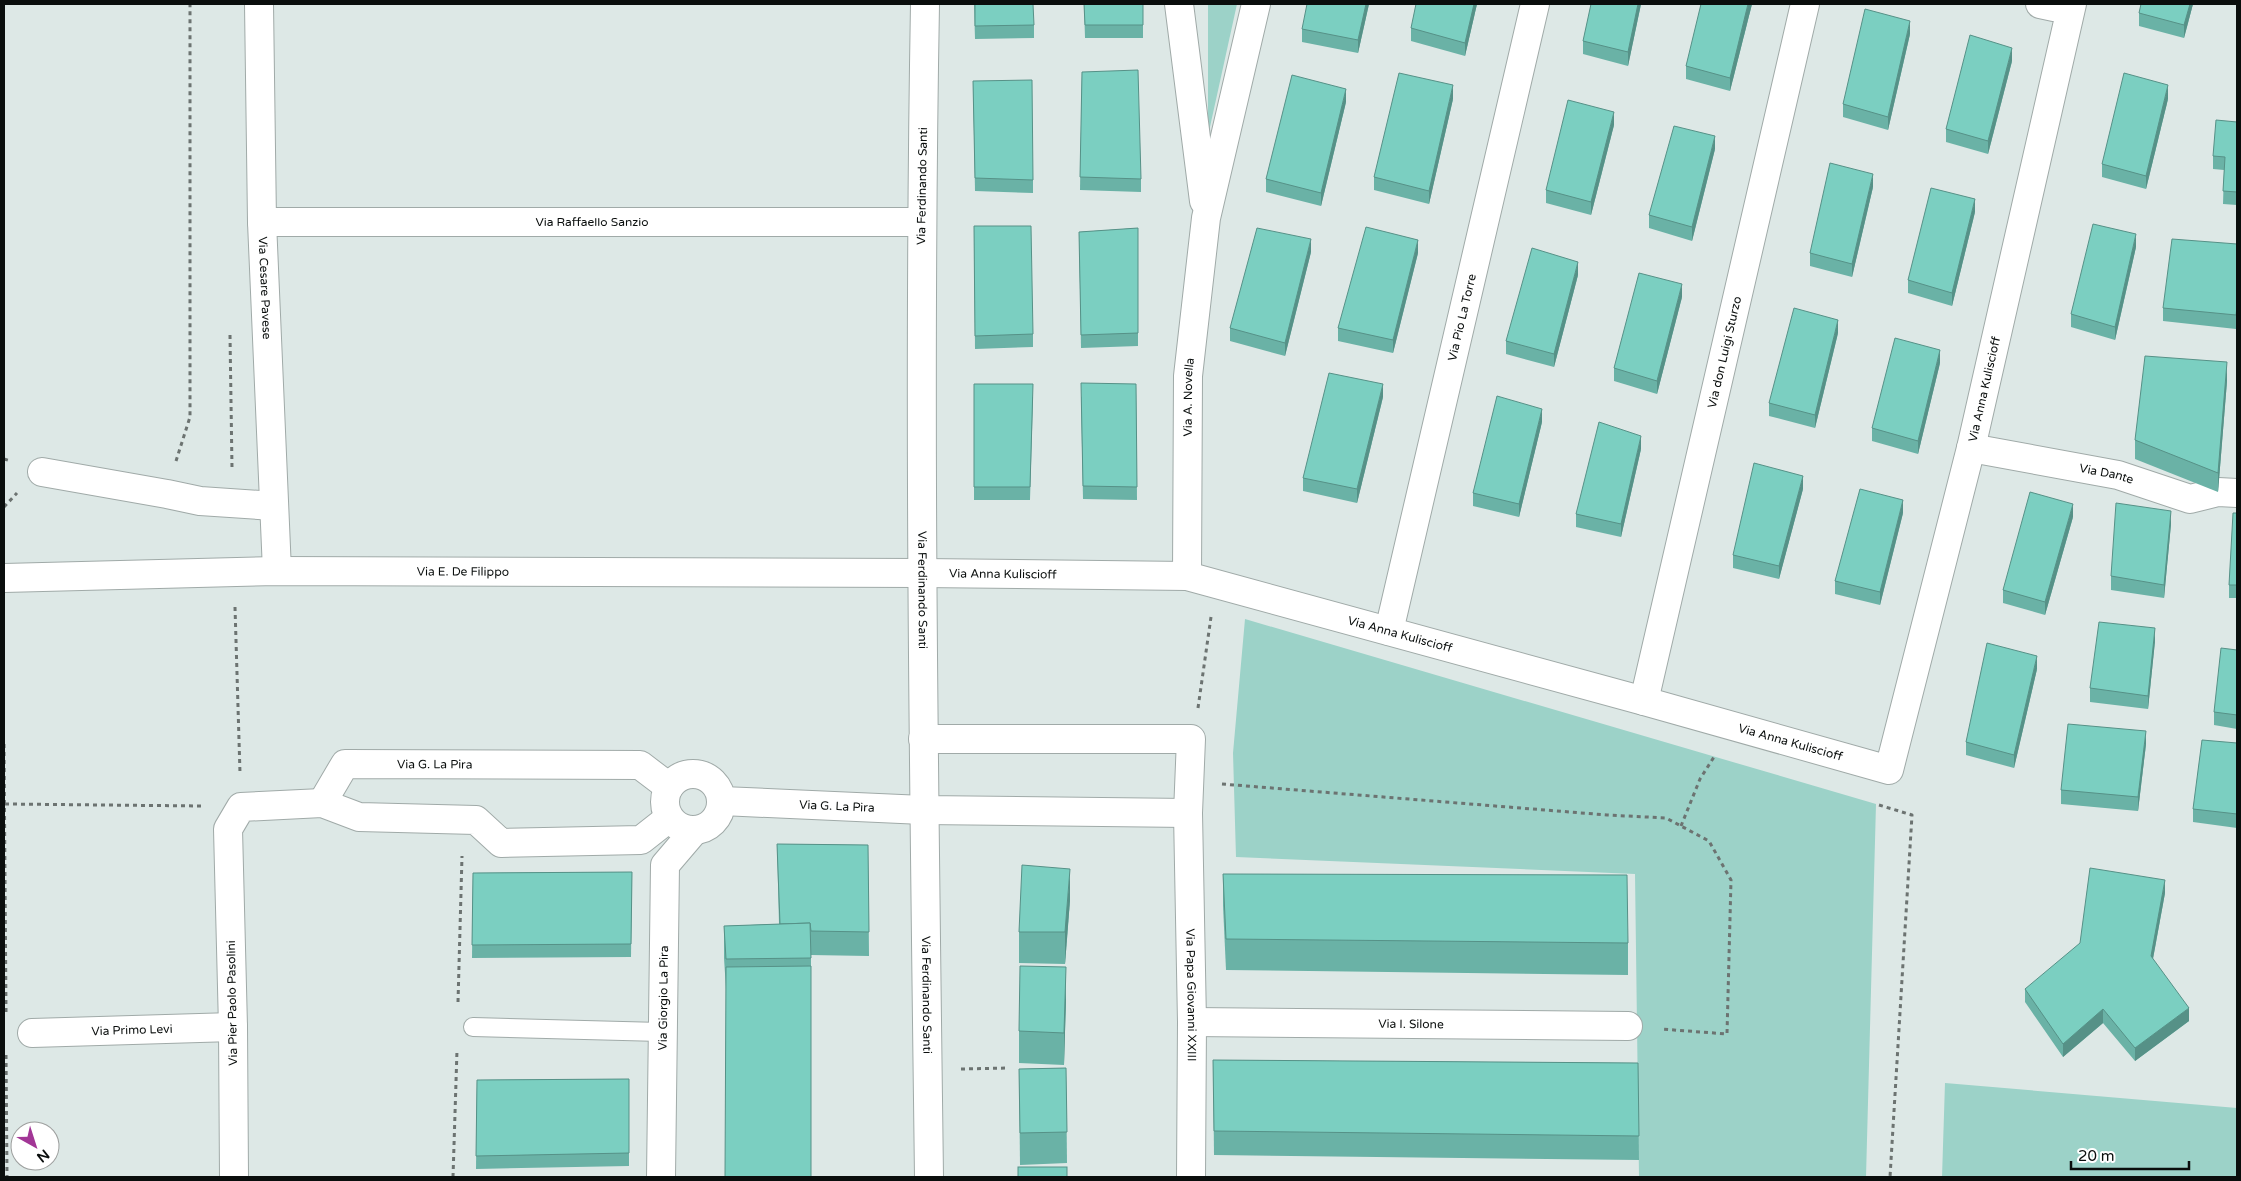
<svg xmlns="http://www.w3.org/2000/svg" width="2241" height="1181" font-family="'Varela Round',sans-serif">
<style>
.green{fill:#9cd2c8}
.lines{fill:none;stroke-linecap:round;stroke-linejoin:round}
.service-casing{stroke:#a0aaa8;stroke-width:20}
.minor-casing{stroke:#a0aaa8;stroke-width:30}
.path{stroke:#6c7371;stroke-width:3;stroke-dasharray:4 4;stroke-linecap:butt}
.service{stroke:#fff;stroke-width:18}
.minor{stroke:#fff;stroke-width:28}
.wall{fill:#6ab2a6}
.shaded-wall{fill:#569187}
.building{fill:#7bcfc1;stroke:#569187}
.labels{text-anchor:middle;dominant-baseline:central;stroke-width:4;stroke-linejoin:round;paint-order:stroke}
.street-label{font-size:12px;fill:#0a0e0d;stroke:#fff}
</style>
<rect width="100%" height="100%" fill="#dde8e6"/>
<!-- green -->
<g class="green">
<path d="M1208,4H1237L1208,136Z"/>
<path d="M1245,619L1876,804L1866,1177H1639L1635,874L1236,857L1233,753Z"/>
<path d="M1945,1083L2237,1108V1177H1942Z"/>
</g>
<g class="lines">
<!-- service casing -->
<g class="service-casing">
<path id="service" d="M473,1027L661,1032"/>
</g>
<!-- minor casing -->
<g class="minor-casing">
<g id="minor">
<path id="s1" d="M259,4L262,222L277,571"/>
<path id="s2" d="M925,4C918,395 924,786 929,1177"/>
<path d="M1179,4L1204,201"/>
<path d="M2040,4L2054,7L2067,4"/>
<path id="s3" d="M262,222H921"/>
<path id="s4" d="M1971,448L2118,475L2190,499L2218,492L2237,493"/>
<path d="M42,472L167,494L200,501L274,506"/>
<path id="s5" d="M1187,576L1188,376L1206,218L1256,4"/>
<path id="s6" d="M4,578L277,571L922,573L1187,576L1644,701L1889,770L1971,448L2072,4"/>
<path id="s7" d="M1389,631L1535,4"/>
<path id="s8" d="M1644,701L1805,4"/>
<path id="s9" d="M923,739H1191L1188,813L1192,1022L1191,1177"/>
<circle cx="693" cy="802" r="28"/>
<path id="s10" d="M722,801L923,810L1188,813"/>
<path id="s11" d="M322,803L345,764L640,765L669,787"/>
<path id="s12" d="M1192,1022L1628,1026"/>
<path id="s13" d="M32,1033L233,1027"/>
<path d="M234,1177L233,1027L228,829L241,807L322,803L359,817L476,820L501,843L641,840L669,818"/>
<path id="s14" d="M661,1177L665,865L694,831"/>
</g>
</g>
<!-- path -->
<g class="path">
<path d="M230,335L232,468"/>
<path d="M4,459L11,461"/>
<path d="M176,461L190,417V4"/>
<path d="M4,507L17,493"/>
<path d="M235,607L240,773"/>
<path d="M1198,708L1211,617"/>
<path d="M4,744L6,1012"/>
<path d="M1222,784L1607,815L1666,818L1709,841L1731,880L1727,1034L1661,1029"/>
<path d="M5,804L202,806"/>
<path d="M1879,805L1912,815L1890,1177"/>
<path d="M1681,826L1700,779L1714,757"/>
<path d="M458,1002L462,856"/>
<path d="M6,1055L7,1177"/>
<path d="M961,1069L1008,1068"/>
<path d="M453,1177L457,1050"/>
</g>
<!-- service -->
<use href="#service" class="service"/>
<!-- minor -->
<use href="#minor" class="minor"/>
</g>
<!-- wall -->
<g class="wall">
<path d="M974,4L1034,25V38L975,39Z"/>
<path d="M1084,4H1143V38H1085Z"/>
<path d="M1369,4L1358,53L1302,42V29Z"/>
<path d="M1477,4L1465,56L1411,41V28Z"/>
<path d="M1641,4L1628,66L1583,54V41Z"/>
<path d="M1752,4L1730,91L1686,79V66Z"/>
<path d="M2193,4L2184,38L2139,26V13Z"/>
<path d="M1910,34L1888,130L1843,117V104Z"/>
<path d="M2012,61L1988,154L1946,142V129Z"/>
<path d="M1082,72L1141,179V192L1080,190Z"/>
<path d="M973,81L1033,180V193L975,191Z"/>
<path d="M1453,99L1429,204L1374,190V177Z"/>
<path d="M2168,99L2146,189L2102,177V164Z"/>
<path d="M1346,102L1321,206L1266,192V179Z"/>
<path d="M2237,122V205L2223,204L2224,170L2213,169V156Z"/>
<path d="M1614,125L1591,215L1546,203V190Z"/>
<path d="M1715,149L1692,241L1649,228V215Z"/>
<path d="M1873,187L1852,277L1810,266V253Z"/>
<path d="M1975,212L1952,306L1908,293V280Z"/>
<path d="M974,226L1033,334V347L975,349Z"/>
<path d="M1138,228V346L1081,348L1079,232Z"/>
<path d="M2237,244V320L2236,329L2163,321V308Z"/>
<path d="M2136,247L2115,340L2071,327V314Z"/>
<path d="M1311,252L1285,356L1230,341V328Z"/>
<path d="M1418,253L1393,353L1338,341V328Z"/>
<path d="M1578,275L1554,367L1506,354V341Z"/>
<path d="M1682,297L1657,394L1614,381V368Z"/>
<path d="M1838,333L1815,428L1769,416V403Z"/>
<path d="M1940,363L1918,454L1872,441V428Z"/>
<path d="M2227,381L2218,492L2135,459V440Z"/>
<path d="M974,384L1033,397L1030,500H974Z"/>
<path d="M1136,384L1137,500L1083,499L1081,397Z"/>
<path d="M1383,397L1357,503L1303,491V478Z"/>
<path d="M1542,422L1519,517L1473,506V493Z"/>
<path d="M1641,449L1621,537L1576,527V514Z"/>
<path d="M1803,489L1779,579L1733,568V555Z"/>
<path d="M1903,513L1880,605L1835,594V581Z"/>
<path d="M2237,513V598H2229V585Z"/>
<path d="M2073,517L2045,615L2003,603V590Z"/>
<path d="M2171,524L2164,598L2111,590V576Z"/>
<path d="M2155,641L2148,709L2090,702V688Z"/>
<path d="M2237,650V729L2214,725V712Z"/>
<path d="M2037,669L2014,768L1966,755V742Z"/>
<path d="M2237,743V828L2193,822V809Z"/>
<path d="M2146,744L2138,811L2061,804V790Z"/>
<path d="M777,844L868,845L869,956L811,955V1177L726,989L724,958V926L779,924Z"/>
<path d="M632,872L631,957L472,958L473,873Z"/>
<path d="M1223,874L1628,943V975L1226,970L1223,906Z"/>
<path d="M2165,893L2153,959L2189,1021L2135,1061L2103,1023L2063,1057L2025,1002V989Z"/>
<path d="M1070,900L1065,964L1019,963V932Z"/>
<path d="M1066,999L1064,1065L1019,1063V1031Z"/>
<path d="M1213,1060L1638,1063L1639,1160L1214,1155Z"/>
<path d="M1066,1068L1067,1163L1020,1165L1019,1069Z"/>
<path d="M629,1079V1166L476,1169L477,1080Z"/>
</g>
<!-- shaded-wall -->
<g class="shaded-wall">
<path d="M1366,4H1369L1358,53V40Z"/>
<path d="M1474,4H1477L1465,56V43Z"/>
<path d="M1638,4H1641L1628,66V52Z"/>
<path d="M1748,4H1752L1730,91V78Z"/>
<path d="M2190,4H2193L2184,38V25Z"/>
<path d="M1910,21V34L1888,130V117Z"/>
<path d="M2012,48V61L1988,154V141Z"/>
<path d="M1453,85V99L1429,204V191Z"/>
<path d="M2168,85V99L2146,189V176Z"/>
<path d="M1346,89V102L1321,206V193Z"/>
<path d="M1614,112V125L1591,215V202Z"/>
<path d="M1715,136V149L1692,241V227Z"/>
<path d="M1873,174V187L1852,277V264Z"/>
<path d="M1975,199V212L1952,306V293Z"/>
<path d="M2136,234V247L2115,340V327Z"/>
<path d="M1311,239V252L1285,356V343Z"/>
<path d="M1418,240V253L1393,353V340Z"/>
<path d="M1578,262V275L1554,367V354Z"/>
<path d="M1682,284V297L1657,394V381Z"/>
<path d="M2237,307V320L2236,329V315Z"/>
<path d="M1838,320V333L1815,428V415Z"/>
<path d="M1940,350V363L1918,454V441Z"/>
<path d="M2227,362V381L2218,492V473Z"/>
<path d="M1383,384V397L1357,503V489Z"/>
<path d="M1542,409V422L1519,517V504Z"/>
<path d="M1641,436V449L1621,537V524Z"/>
<path d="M1803,476V489L1779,579V566Z"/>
<path d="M1903,500V513L1880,605V592Z"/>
<path d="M2073,504V517L2045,615V602Z"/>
<path d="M2171,511V524L2164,598V585Z"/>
<path d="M2155,628V641L2148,709V696Z"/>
<path d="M2037,656V669L2014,768V755Z"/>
<path d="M2146,731V744L2138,811V797Z"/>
<path d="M1070,869V900L1065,964V932Z"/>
<path d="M2165,880V893L2151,969V956Z"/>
<path d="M1066,967V999L1064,1065V1033Z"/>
<path d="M2189,1008V1021L2135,1061V1048Z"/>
<path d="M2103,1009V1023L2063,1057V1044Z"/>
</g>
<!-- building -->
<g class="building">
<path d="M975,4H1033L1034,25L975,26Z"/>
<path d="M1084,4H1143V25H1085Z"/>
<path d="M1307,4H1366L1358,40L1302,29Z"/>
<path d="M1416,4H1474L1465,43L1411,28Z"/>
<path d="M1591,4H1638L1628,52L1583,41Z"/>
<path d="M1701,4H1748L1730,78L1686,66Z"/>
<path d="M2141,4H2190L2184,25L2139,13Z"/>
<path d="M1865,9L1910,21L1888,117L1843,104Z"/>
<path d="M1970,35L2012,48L1988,141L1946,129Z"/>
<path d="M1138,70L1141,179L1080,177L1082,72Z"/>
<path d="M1399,73L1453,85L1429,191L1374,177Z"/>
<path d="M2124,73L2168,85L2146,176L2102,164Z"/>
<path d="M1292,75L1346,89L1321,193L1266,179Z"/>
<path d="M1032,80L1033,180L975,178L973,81Z"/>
<path d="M1568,100L1614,112L1591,202L1546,190Z"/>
<path d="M2216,120L2237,122V192L2223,191L2225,157L2213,156Z"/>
<path d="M1674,126L1715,136L1692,227L1649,215Z"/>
<path d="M1830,163L1873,174L1852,264L1810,253Z"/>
<path d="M1931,188L1975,199L1952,293L1908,280Z"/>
<path d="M2093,224L2136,234L2115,327L2071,314Z"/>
<path d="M974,226H1031L1033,334L975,336Z"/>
<path d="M1366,227L1418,240L1393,340L1338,328Z"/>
<path d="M1138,228V333L1081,335L1079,232Z"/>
<path d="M1257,228L1311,239L1285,343L1230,328Z"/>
<path d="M2172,239L2237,244V307L2236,315L2163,308Z"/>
<path d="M1532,248L1578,262L1554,354L1506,341Z"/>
<path d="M1639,273L1682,284L1657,381L1614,368Z"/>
<path d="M1794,308L1838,320L1815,415L1769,403Z"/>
<path d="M1895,338L1940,350L1918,441L1872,428Z"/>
<path d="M2145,356L2227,362L2218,473L2135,440Z"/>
<path d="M1329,373L1383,384L1357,489L1303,478Z"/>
<path d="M1081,383L1136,384L1137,487L1083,486Z"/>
<path d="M974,384H1033L1030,487H974Z"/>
<path d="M1497,396L1542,409L1519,504L1473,493Z"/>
<path d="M1599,422L1641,436L1621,524L1576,514Z"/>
<path d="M1754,463L1803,476L1779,566L1733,555Z"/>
<path d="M1860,489L1903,500L1880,592L1835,581Z"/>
<path d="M2030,492L2073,504L2045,602L2003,590Z"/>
<path d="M2116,503L2171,511L2164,585L2111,576Z"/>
<path d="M2233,513H2237V585H2229Z"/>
<path d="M2099,622L2155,628L2148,696L2090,688Z"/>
<path d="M1987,643L2037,656L2014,755L1966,742Z"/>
<path d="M2221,648L2237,650V715L2214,712Z"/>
<path d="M2068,724L2146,731L2138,797L2061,790Z"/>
<path d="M2202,740L2237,743V814L2193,809Z"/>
<path d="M777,844L868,845L869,932L811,931L810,923L780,924Z"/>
<path d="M1022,865L1070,869L1065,932H1019Z"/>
<path d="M2090,868L2165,880L2151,956L2189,1008L2135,1048L2103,1009L2063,1044L2025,989L2080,943Z"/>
<path d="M632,872L631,944L472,945L473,873Z"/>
<path d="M1223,874L1627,875L1628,943L1226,939Z"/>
<path d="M810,923L811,958L726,959L724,926Z"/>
<path d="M811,966V1177H725L726,967Z"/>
<path d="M1020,966L1066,967L1064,1033L1019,1031Z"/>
<path d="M1213,1060L1638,1063L1639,1136L1214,1131Z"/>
<path d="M1066,1068L1067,1132L1020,1133L1019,1069Z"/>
<path d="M629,1079V1153L476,1156L477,1080Z"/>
<rect x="1018" y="1167" width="49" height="10"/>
</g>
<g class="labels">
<!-- street labels -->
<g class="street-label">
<text transform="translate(922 186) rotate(-89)">Via Ferdinando Santi</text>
<text stroke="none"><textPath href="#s3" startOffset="330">Via Raffaello Sanzio</textPath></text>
<text stroke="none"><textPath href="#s1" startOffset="284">Via Cesare Pavese</textPath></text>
<text stroke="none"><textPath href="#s7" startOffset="322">Via Pio La Torre</textPath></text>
<text stroke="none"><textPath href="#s8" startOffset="358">Via don Luigi Sturzo</textPath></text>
<text stroke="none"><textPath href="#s6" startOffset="2304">Via Anna Kuliscioff</textPath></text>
<text stroke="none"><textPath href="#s5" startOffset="179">Via A. Novella</textPath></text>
<text stroke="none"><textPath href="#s4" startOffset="138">Via Dante</textPath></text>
<text stroke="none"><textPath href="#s6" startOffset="459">Via E. De Filippo</textPath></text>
<text stroke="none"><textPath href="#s6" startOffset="999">Via Anna Kuliscioff</textPath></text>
<text stroke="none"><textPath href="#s2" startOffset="586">Via Ferdinando Santi</textPath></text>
<text stroke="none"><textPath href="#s6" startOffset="1404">Via Anna Kuliscioff</textPath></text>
<text stroke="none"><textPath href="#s6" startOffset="1809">Via Anna Kuliscioff</textPath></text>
<text stroke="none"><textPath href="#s11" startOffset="135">Via G. La Pira</textPath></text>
<text stroke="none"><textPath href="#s10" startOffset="115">Via G. La Pira</textPath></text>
<text stroke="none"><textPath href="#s2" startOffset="991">Via Ferdinando Santi</textPath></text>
<text stroke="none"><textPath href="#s9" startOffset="524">Via Papa Giovanni XXIII</textPath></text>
<text stroke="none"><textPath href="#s14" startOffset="179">Via Giorgio La Pira</textPath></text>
<text transform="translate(232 1003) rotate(-91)">Via Pier Paolo Pasolini</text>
<text stroke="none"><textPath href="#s12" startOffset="219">Via I. Silone</textPath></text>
<text stroke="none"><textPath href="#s13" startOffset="100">Via Primo Levi</textPath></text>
</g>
</g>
<!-- border -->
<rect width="2241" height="1181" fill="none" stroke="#0a0e0d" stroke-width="10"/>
<!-- north arrow -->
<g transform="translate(35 1146) rotate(141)"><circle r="24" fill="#ffffff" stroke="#9d9f9e"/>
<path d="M0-4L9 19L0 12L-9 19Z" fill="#a23696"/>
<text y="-8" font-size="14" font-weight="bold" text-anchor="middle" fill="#0a0e0d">N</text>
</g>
<!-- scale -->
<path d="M2071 1161v8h118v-8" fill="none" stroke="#0a0e0d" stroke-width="2.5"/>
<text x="2078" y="1161" font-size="15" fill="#0a0e0d" stroke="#ffffff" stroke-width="4" paint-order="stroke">20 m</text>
</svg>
